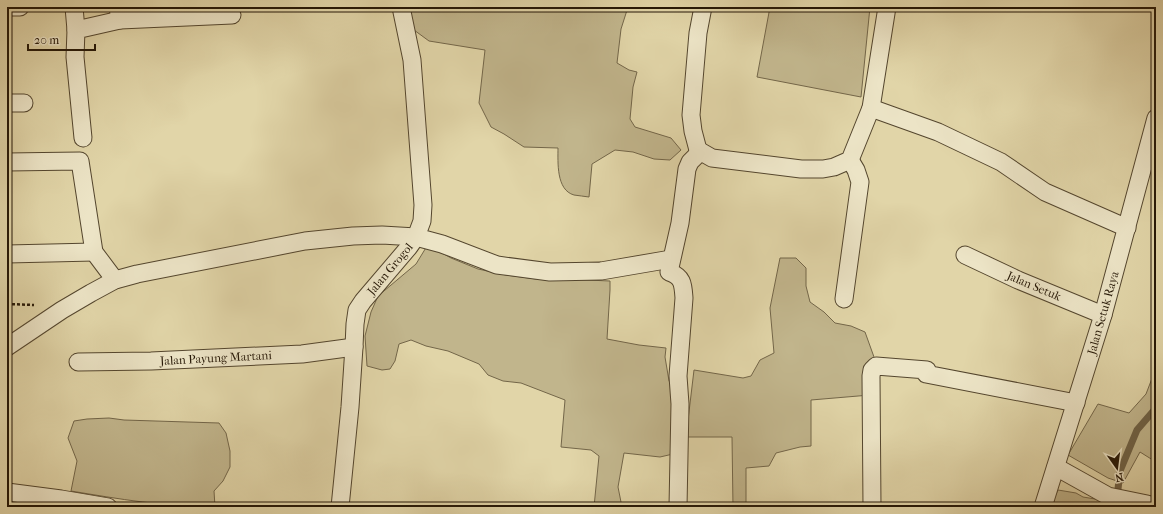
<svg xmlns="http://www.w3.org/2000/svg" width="1163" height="514" font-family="'IM FELL French Canon',serif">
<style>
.green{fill:#c1b58c;stroke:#736649}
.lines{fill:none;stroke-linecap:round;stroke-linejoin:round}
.stream{stroke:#6f6246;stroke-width:7}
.minor-casing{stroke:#54462e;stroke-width:19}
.path{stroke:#251706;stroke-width:2.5;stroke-dasharray:3 2;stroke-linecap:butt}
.minor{stroke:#ece4c6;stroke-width:17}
.labels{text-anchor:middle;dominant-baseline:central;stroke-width:3;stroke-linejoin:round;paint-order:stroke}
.street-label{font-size:12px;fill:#251706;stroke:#ece4c6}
</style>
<rect width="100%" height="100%" fill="#e1d5a8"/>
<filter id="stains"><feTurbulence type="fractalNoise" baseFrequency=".005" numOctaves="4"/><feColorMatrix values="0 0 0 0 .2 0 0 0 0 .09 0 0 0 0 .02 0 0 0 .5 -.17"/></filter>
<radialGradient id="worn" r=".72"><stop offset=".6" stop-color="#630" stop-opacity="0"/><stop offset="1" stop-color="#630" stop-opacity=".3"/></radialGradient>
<!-- green -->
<g class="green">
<path d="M408,7H628L621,29L617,63L629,70L637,72L633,87L630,119L635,127L671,138L681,150L670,160L654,159L633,152L615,150L592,164L589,197C584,196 579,196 574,195C556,190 558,162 558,148L524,147L504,134L491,127L479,103L485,50L429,41L414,30Z"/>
<path d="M770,7H870L861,97L757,77Z"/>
<path d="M427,246L433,248L451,258L478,269L506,275L536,279L541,278L610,281V290L607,339L639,345L666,348L665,357L669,381L678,394L673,454L660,457L624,453L618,487L622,507H594L599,456L591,450L561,447L565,400L521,383L503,381L488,375L479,364L448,351L426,346L411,340L399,344L395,361L390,369L382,370L367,366L365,336L371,312L378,296L416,264Z"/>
<path d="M780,258H796L806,268V286L810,302L824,312L835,323L851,326L865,332L874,357L870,373V395L811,400V446L800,447L776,453L769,466L746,468V507H733L732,437H686L694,370L743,378L751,376L760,360L774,353L770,308Z"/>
<path d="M1156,368V462L1140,452L1123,483L1108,478L1068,455L1098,404L1129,413L1146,394Z"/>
<path d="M109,418L124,420L219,423L226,433L230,451V467L223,481L214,491L215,507C166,507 119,499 71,491L77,461L68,438L74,421L87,419Z"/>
<path d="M1058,490L1076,493L1083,497L1095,499L1109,496L1144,507H1055L1053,500Z"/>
</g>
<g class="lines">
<!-- stream -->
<path class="stream" d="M1116,507L1120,471L1137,430L1156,408"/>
<!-- minor casing -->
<g class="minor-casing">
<g id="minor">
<path d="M7,7H20"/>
<path d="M74,7L76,30"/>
<path d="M118,7L120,20L232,15"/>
<path d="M7,103H24"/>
<path d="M871,108L938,132L1001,162L1045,192L1127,228"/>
<path d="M83,138L75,57L76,30L120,20"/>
<path d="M698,150L712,158L801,169H823L834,167L850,160L871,108L887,7"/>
<path d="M7,162L80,161L94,252L115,280"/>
<path d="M7,254L94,252"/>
<path d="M965,255L1018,280L1103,315"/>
<path d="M844,299L860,182L856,170L850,160"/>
<path d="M7,347L62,310L91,293L115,280L137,274L305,241L353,236L382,235L416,237L442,244L497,265L550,272L601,271L671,259"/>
<path d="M78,362L151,361L302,354L354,347"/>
<path d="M1056,467L1108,496L1147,504L1156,507"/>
<path d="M7,492L61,499L108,507"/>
<path d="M340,507L350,407L354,347L355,324L357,310L363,301L409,247L416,237L422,221L423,205L412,60L401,7"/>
<path d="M678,507L680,404L678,376L684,298C683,284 683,277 669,272L680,223L687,169L690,162L697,155L698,150L693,131L691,115L698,33L703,7"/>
<path d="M872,507L871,376L872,370L876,366L927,370L926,374L1076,403"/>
<path d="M1043,507L1103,315L1156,118"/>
</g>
</g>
<!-- path -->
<path class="path" d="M7,304L34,305"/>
<!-- minor -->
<use href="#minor" class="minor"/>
</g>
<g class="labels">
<!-- street labels -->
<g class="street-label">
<text transform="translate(390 269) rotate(-50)">Jalan Grogol</text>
<text transform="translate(1034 286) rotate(23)">Jalan Setuk</text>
<text transform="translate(1103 313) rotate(-74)">Jalan Setuk Raya</text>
<text transform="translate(216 358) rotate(-3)">Jalan Payung Martani</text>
</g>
</g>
<!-- margin -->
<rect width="1163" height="514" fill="none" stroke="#e1d5a8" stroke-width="24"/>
<rect x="8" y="8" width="1147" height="498" fill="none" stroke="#251706" stroke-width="2"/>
<rect x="12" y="12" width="1139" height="490" fill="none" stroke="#251706"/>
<!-- north arrow -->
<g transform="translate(1117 468) rotate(166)" stroke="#ece4c6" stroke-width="3" paint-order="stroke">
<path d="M0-3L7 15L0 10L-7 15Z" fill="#251706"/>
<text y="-6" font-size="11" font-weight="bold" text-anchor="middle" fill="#251706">N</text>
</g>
<!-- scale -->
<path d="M28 44v6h67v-6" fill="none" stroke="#251706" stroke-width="2"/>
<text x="34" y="44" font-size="12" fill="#251706" stroke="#ece4c6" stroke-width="3" paint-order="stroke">20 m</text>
<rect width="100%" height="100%" filter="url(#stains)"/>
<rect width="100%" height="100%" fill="url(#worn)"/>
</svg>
